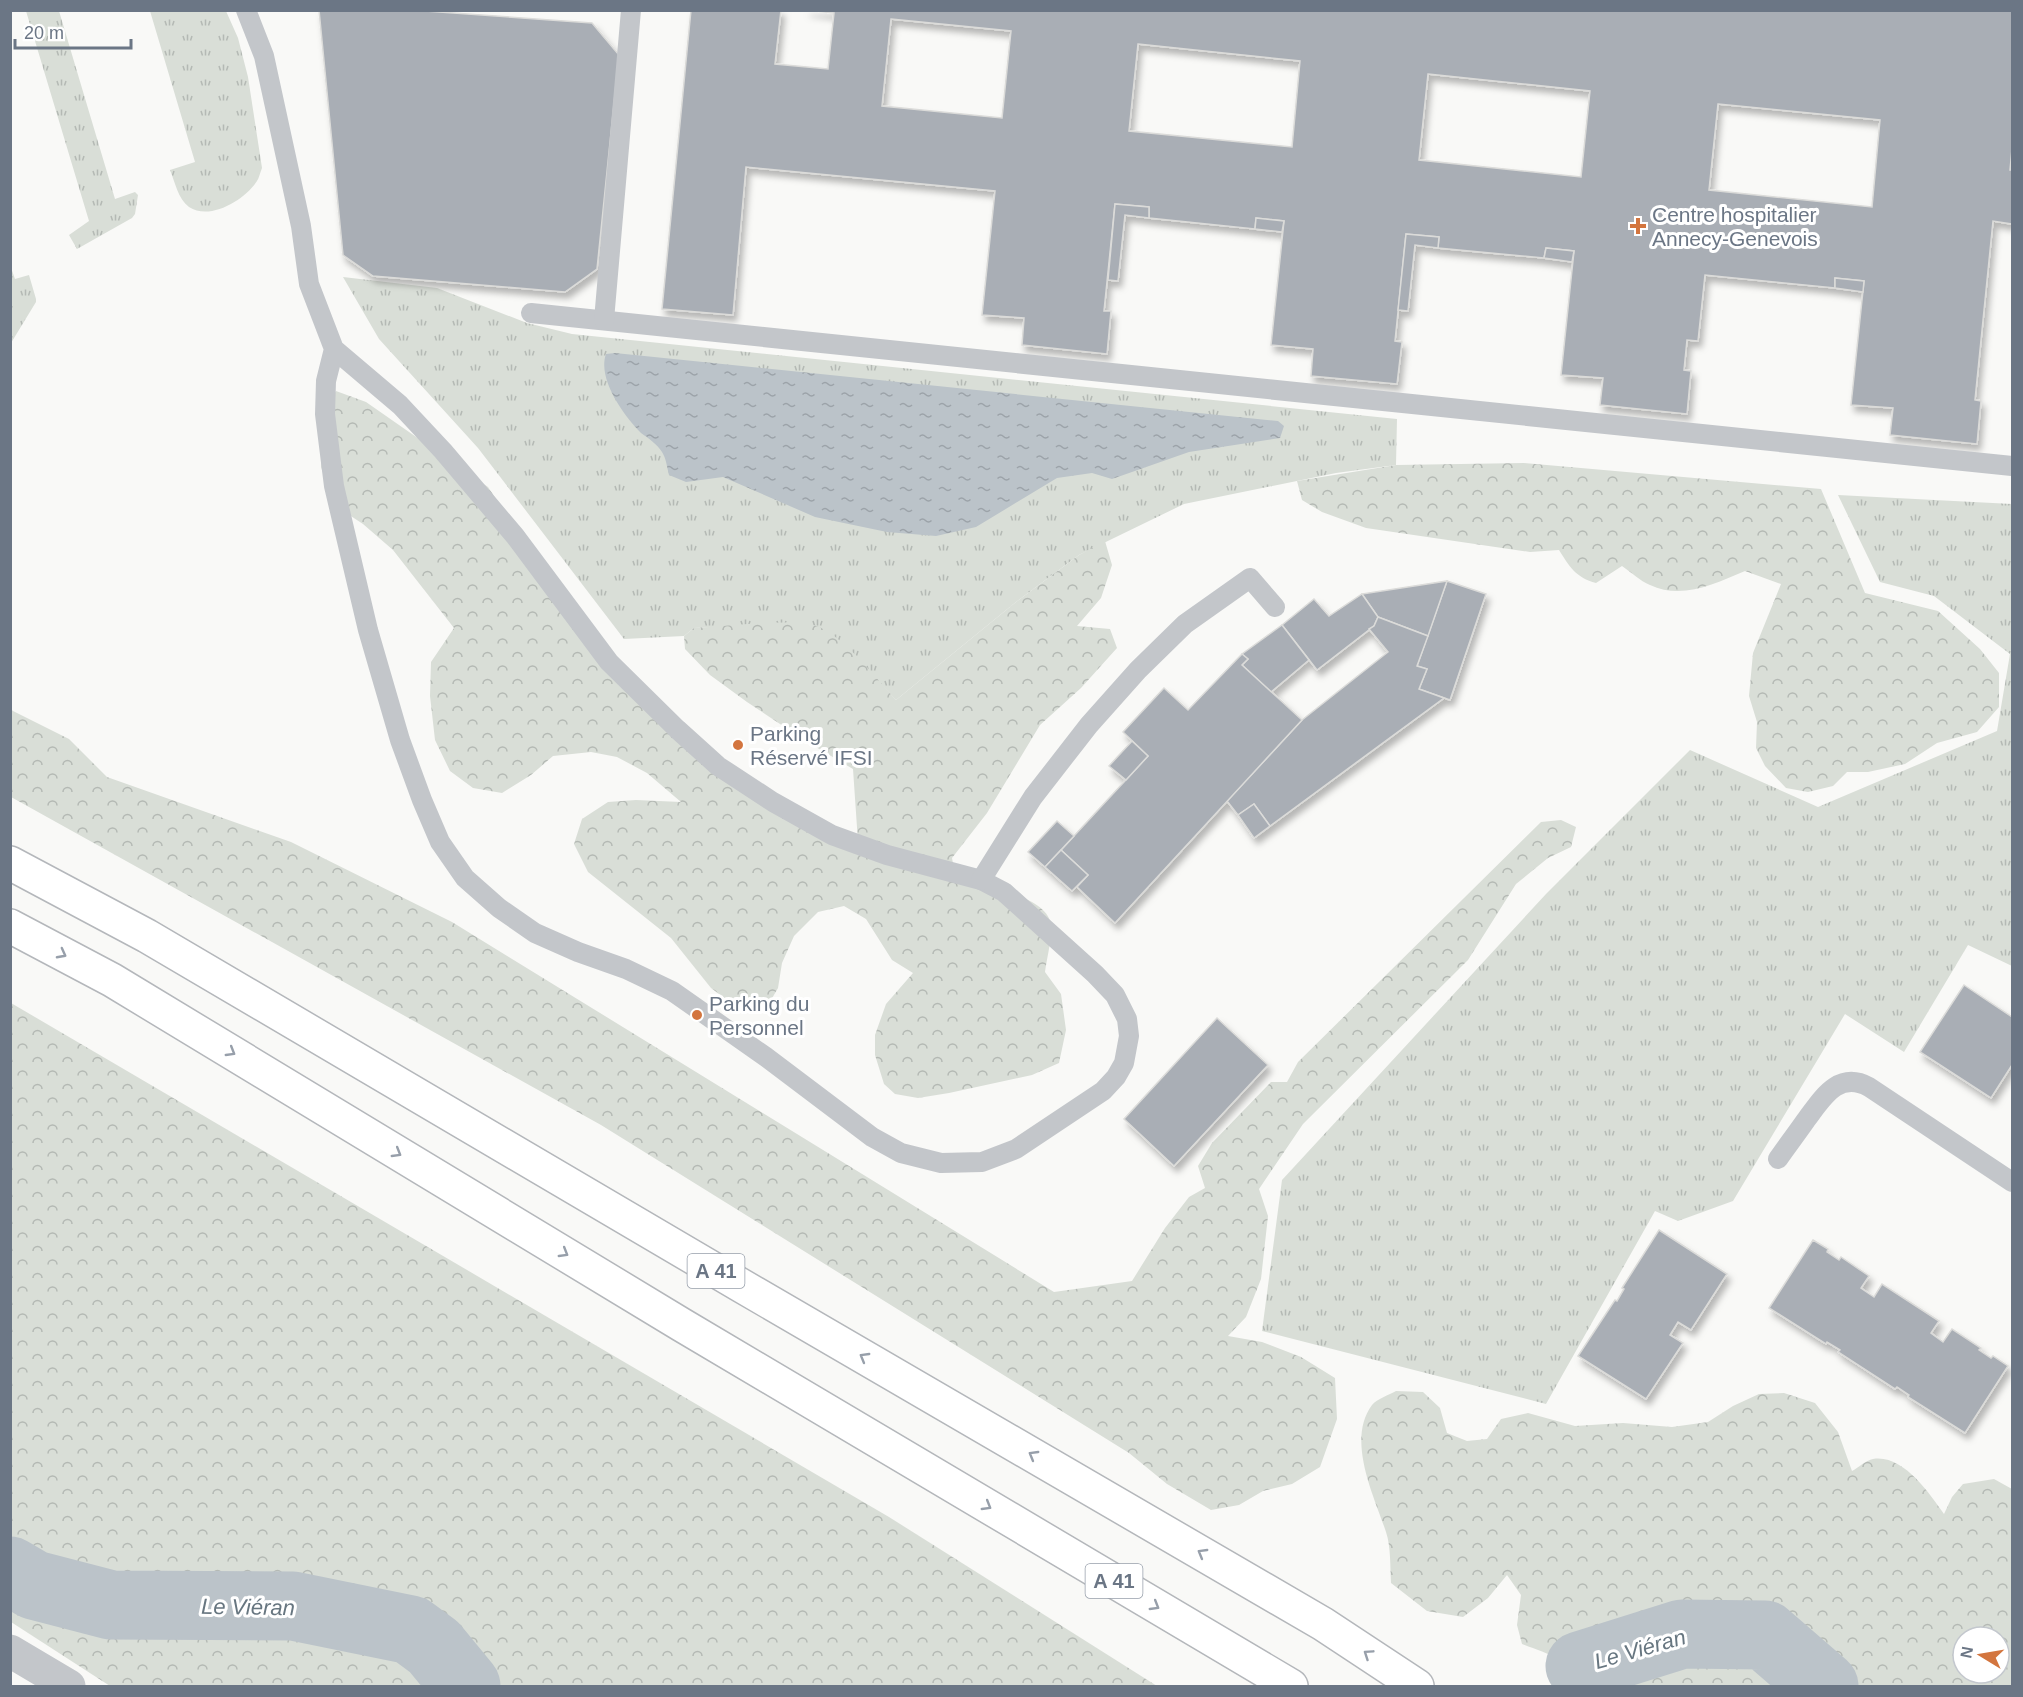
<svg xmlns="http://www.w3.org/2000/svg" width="2023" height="1697" font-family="Arial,sans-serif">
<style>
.grass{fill:url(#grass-tufts)}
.forest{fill:url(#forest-crowns);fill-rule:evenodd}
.water{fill:url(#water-ripples)}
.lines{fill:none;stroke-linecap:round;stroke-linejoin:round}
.river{stroke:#bbc3c9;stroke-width:69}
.building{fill:#a9aeb5;stroke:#dbdbd9;stroke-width:1.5;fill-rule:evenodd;filter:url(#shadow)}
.highway-casing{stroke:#b4b7bb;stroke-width:36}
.lane{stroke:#c3c6ca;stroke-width:20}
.street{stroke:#c3c6ca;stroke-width:33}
.highway{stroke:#fff;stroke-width:33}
.oneway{stroke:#979faa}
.poi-dot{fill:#d3753e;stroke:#fff;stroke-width:2}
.labels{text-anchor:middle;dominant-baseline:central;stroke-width:6;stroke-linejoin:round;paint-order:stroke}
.shield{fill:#fff;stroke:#979faa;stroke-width:1.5}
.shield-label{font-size:20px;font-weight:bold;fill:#6b7685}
.poi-label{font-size:21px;fill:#6b7685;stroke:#fff;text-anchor:start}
.water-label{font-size:22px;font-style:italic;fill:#677680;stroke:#fff}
</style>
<defs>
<pattern id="grass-tufts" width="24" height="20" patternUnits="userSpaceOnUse" patternTransform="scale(1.5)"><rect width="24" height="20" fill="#d9ded7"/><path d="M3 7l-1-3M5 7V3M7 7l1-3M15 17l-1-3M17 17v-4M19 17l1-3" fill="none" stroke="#b4b9b4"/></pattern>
<pattern id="forest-crowns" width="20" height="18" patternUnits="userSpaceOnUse" patternTransform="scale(1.5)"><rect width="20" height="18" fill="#d9ded7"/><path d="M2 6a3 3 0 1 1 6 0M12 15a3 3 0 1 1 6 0" fill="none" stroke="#b4b9b4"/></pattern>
<pattern id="water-ripples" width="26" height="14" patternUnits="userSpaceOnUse" patternTransform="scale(1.5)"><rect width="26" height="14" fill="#bbc3c9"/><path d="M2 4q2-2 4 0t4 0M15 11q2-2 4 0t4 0" fill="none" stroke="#9ca3a9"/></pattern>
<filter id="shadow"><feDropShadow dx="3.5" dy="6" stdDeviation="3" flood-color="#0004"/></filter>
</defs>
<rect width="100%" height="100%" fill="#f9f9f7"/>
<!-- grass -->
<g class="grass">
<path d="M26,11H59L115,199L135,192L138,195L135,214L132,218L77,249L69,235L89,221Z"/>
<path d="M150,11H226L238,38L248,77L262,168C260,173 259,178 257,181C245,200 210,221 189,207C178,199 175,182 170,170L195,162Z"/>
<path d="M10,265L15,279L29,275L36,299V302L11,343Z"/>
<path d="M343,277L437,288L527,323L572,334L1397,419L1396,465L1336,473L1184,504L1079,555L1016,602L896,700L843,644L714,627L694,628L684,636L624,639L478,448L379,339Z"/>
<path d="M1838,495L2012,504V966L1968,945L1904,1052L1845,1014L1733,1201L1678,1221L1655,1211L1546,1404L1262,1331L1282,1180L1546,894L1690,750L1818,807L1997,731L2010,654L1934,596L1880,582Z"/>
</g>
<!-- forest -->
<g class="forest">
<path d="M336,391L366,402L488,487L581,624L736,786L858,842L853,769L804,740L747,702L710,675L685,649L684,636L694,628C724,627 794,617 819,627C844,637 877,679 896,700L1016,602L1079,555L1105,541L1112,565L1101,598L1077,626L1110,629L1117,648L1081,688L1040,725L987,813L952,858L956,879C980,885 1048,895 1051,925C1052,940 1047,957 1045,972L1061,994L1066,1030L1059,1063L1032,1075L949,1093L918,1098L895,1094L884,1084L875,1055V1035L886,1004L913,973L892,960L866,919L844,906L818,912L794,936L782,963L778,988L767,1007L739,1009L711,988L671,938L588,872L574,844L582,819L608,802L636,800L681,802L647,773L617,757L591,752L553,756L531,775L502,793L473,788L450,771L435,740L430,696L431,662L454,628L393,550L363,524L334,505L321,467L324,409Z"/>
<path d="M1524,463L1821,489L1865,593L1938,611L1980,649L1999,673V707L1977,732L1937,743L1905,764L1868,772H1847L1833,786L1808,792L1786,788L1765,766L1756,748L1757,722L1749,696L1753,653L1781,584L1745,571C1714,584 1682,600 1650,585C1640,581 1631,572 1622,566L1596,583C1576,578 1569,566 1559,550L1530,552L1366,528L1322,512L1302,500L1297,481L1396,465Z"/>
<path d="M11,710L69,739L107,777L291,842L452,922L1054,1292L1132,1281L1165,1228L1189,1197L1205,1188L1198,1166L1212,1143L1271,1082H1287L1298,1062L1541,822L1561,820L1576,827L1571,847L1548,858L1516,884L1468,960L1303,1124L1259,1189L1268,1216L1261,1279L1246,1317L1228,1336L1262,1342L1301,1357L1335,1378L1337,1419L1320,1467L1292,1484L1263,1491L1239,1505L1211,1510L1167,1484L1129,1453L601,1125L11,797Z"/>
<path d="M11,1003L889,1517L1157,1686H110L11,1622Z"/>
<path d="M1396,1391L1423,1392L1440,1408L1447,1433L1467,1441L1487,1439L1501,1419L1528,1413L1575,1426L1623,1423L1672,1427L1708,1422L1733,1406L1759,1394L1784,1393L1815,1403L1838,1432L1852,1471C1858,1468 1866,1460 1873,1459C1903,1454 1929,1493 1944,1514L1952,1497L1963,1484L1994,1479L2012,1489V1686H1587C1577,1662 1545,1653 1522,1644L1517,1625L1521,1595L1507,1575L1488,1598L1463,1617L1427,1611L1391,1583C1390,1567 1391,1547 1386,1532C1374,1496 1346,1440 1372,1405C1377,1399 1389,1395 1396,1391ZM1963,1637H1999V1673H1963Z"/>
</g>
<!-- water -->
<path class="water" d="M615,353L1278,421L1284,426L1280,438L1189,452L1112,479L1092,473L1057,478L976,527L936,536L887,532L815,517L723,477L686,482L669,475C667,467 666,458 662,452C658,445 648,438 641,433C624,416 597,379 606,354Z"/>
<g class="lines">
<!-- river -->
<g class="river">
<path d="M10,1571L34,1585L111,1605L293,1606L411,1630L434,1647L466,1686"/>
<path d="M1580,1666L1682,1634L1765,1635L1824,1686"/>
</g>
</g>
<!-- building -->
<g class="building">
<path d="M319,10H411L592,23L619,55L597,269L565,292L373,276L343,255Z"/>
<path d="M691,10H781L775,64L828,69L834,13L806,10H2012V149L2010,170H2012V224L1993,221L1975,400L1981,401L1977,444L1890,435L1893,408L1851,405L1864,281L1835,278V288L1705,275L1698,341L1687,340L1684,370L1691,371L1687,414L1600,405L1603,378L1561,375L1574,251L1546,248L1544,258L1438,248L1439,237L1406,234L1395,341L1402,342L1397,384L1311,376L1313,349L1271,345L1284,221L1256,218L1255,229L1149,218V207L1115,204L1104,311H1111L1107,354L1022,345L1024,318L982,315L995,191L746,167L733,315L662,309ZM891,19L1011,31L1002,118L882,106ZM1138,44L1300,61L1292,147L1129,131ZM1428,74L1590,91L1581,177L1419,160ZM1718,104L1880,120L1872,207L1709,190Z"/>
<path d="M1115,204L1149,207V218L1125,215L1118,281L1108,280Z"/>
<path d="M1256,218L1284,221L1282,232L1255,229Z"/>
<path d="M1406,234L1439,237L1438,248L1415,245L1408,311L1398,310Z"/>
<path d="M1546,248L1574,251L1572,262L1544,258Z"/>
<path d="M1835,278L1864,281L1863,292L1835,288Z"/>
<path d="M1447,581L1486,594L1450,700L1419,689L1427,669L1417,666Z"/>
<path d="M1447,581L1428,636L1378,617L1362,594Z"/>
<path d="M1362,594L1378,617L1374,626L1317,670L1282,625L1314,599L1329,616Z"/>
<path d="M1378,617L1428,636L1417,666L1427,669L1419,689L1444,698L1270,826L1254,804L1238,815L1227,801L1302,720L1388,652L1369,629L1374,626Z"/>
<path d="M1282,625L1309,660L1271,692L1242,665L1248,659L1242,654Z"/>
<path d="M1242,654L1248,659L1242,665L1302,720L1115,923L1077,887L1088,875L1061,850L1148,756L1123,732L1164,688L1188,710Z"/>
<path d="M1132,741L1148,756L1126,780L1109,766Z"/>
<path d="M1254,804L1270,826L1254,838L1238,815Z"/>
<path d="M1057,821L1074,836L1045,867L1028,852Z"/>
<path d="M1061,850L1088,875L1072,891L1045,867Z"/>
<path d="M1964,985L2012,1017V1065L1991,1098L1920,1052Z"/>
<path d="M1217,1018L1268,1065L1174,1166L1124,1119Z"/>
<path d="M1659,1230L1727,1274L1691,1330L1678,1322L1670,1335L1683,1343L1646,1399L1578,1356L1615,1300L1617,1301L1624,1289L1622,1288Z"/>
<path d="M1813,1240L1828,1249L1827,1252L1839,1260L1841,1257L1869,1276L1861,1288L1868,1293L1874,1297L1882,1284L1939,1321L1931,1333L1943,1342L1952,1329L1981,1348L1979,1350L1991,1358L1993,1356L2008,1366L1965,1433L1908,1397L1909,1395L1897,1387L1895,1389L1838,1352L1840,1350L1827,1342L1826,1344L1769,1308Z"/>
</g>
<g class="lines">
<!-- highway casing -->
<g class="highway-casing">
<g id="highway">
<path d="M10,863L147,936L742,1286L1323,1624L1417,1686"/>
<path d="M10,926L112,980L682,1325L1291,1686"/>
</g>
</g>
<!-- lane -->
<g class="lane">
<path d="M246,10L264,56L301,226L309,284L334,349L400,405L443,451L515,536L609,662L677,729L718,766L773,802L832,835L887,855L981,880L1004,892L1095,974L1115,995L1127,1019L1129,1036L1124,1063L1116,1077L1103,1091L1016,1149L982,1162L941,1163L901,1153L872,1137L766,1057L672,991L626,969L578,952L535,933L499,908L465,878L440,842L422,800L400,740L368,630L334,486L325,414L326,381L334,349"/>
<path d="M531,313L2012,466"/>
<path d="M604,320L631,10"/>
<path d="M981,880L1033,797L1089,725L1138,670L1185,624L1250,578L1275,607"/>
<path d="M1778,1159C1787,1146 1797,1133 1806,1120C1822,1099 1838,1070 1869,1087L2012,1182"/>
</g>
<!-- street -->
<path class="street" d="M10,1651L69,1686"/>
<!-- highway -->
<use href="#highway" class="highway"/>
</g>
<!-- one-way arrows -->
<defs><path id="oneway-chevron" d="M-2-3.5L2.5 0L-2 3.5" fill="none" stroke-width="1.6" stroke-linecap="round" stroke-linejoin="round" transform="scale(1.5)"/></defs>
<g class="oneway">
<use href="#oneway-chevron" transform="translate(62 954) rotate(28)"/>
<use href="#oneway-chevron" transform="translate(231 1052) rotate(31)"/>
<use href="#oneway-chevron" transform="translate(397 1153) rotate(31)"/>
<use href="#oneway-chevron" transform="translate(564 1253) rotate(31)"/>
<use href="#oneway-chevron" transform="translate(864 1357) rotate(-150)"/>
<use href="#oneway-chevron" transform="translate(1033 1455) rotate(-150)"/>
<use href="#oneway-chevron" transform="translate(987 1506) rotate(31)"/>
<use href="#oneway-chevron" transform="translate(1202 1553) rotate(-150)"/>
<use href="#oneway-chevron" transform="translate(1155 1606) rotate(31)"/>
<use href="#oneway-chevron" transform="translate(1368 1654) rotate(-146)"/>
</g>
<!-- markers -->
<g class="poi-dot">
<path d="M1635 217h6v6h6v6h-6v6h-6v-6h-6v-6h6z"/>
<circle cx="738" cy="745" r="6"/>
<circle cx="697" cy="1015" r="6"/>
</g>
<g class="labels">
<!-- shield labels -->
<g class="shield">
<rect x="687.5" y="1254" width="57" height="34" rx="4.5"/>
<rect x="1085.5" y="1564" width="57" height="34" rx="4.5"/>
</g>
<g class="shield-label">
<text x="716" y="1271">A 41</text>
<text x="1114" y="1581">A 41</text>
</g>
<!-- poi labels -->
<g class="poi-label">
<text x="1652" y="214">Centre hospitalier<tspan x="1652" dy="24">Annecy-Genevois</tspan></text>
<text x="750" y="733">Parking<tspan x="750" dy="24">Réservé IFSI</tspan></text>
<text x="709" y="1003">Parking du<tspan x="709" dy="24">Personnel</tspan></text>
</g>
<!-- water labels -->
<g class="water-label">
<text transform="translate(248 1607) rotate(1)">Le Viéran</text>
<text transform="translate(1640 1649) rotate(-16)">Le Viéran</text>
</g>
</g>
<!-- border -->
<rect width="2023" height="1697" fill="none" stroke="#6b7685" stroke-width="24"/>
<!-- north arrow -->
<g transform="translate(1981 1655) rotate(281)"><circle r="28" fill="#ffffff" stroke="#c4c8ce" stroke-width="1.5"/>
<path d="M0-4.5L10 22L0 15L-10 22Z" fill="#d3753e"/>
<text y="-9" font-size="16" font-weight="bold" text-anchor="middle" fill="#6b7685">N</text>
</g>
<!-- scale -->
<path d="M15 39v9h116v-9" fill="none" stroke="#6b7685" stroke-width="3"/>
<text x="24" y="39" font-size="18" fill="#6b7685" stroke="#ffffff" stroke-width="4.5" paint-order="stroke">20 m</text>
</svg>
